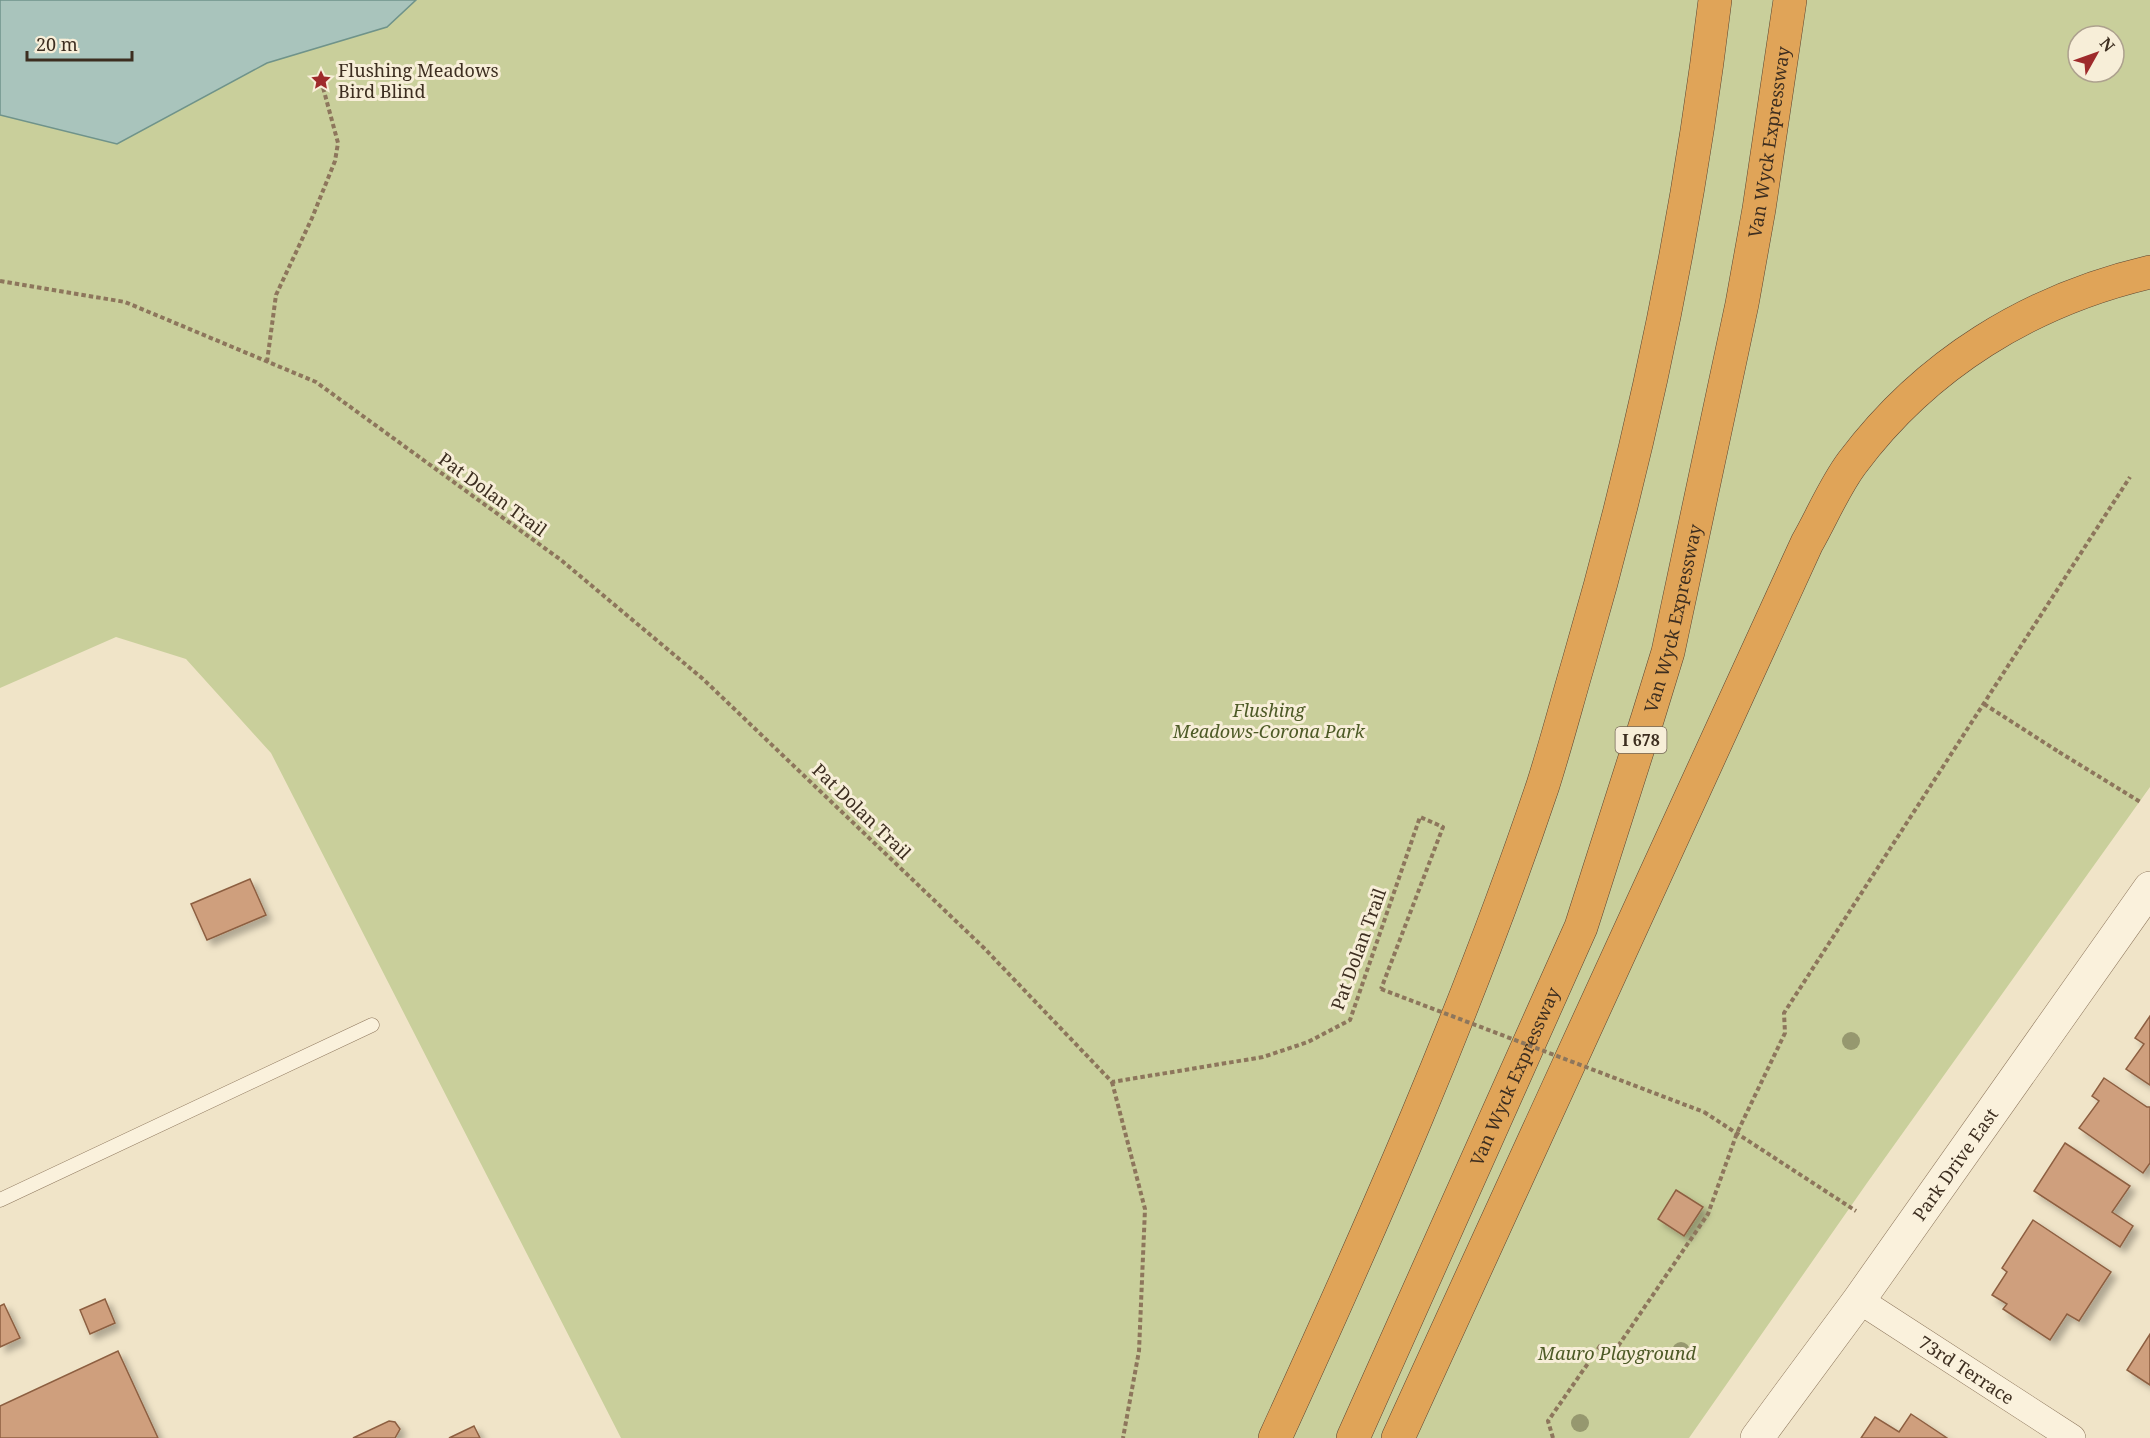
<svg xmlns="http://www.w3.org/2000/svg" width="2150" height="1438" font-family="'Noto Serif',serif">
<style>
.green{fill:#c9cf9b;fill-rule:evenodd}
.water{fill:#a9c4bc;stroke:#6f938a;stroke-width:1.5}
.building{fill:#cf9f7d;stroke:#8d5f41;stroke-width:1.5;filter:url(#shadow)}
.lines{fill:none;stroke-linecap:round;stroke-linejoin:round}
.service-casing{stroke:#8d765c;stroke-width:15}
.minor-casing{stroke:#8d765c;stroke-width:28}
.tertiary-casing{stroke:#8d765c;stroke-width:34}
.motorway-casing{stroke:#5b4430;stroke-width:34}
.path{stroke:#8d765c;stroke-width:4;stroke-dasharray:4.5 3;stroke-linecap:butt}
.service{stroke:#faf1dc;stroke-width:14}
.minor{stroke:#faf1dc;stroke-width:27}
.tertiary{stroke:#faf1dc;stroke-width:33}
.motorway{stroke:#e0a458;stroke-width:33}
.path-bridge{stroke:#8d765c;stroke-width:4;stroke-dasharray:4.5 3;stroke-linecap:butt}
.tree{fill:#96986f}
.labels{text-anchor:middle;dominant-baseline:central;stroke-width:6;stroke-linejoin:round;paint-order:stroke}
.shield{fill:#f7eed8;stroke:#756857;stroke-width:1.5}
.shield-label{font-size:16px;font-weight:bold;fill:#3d2e20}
.poi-label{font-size:18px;fill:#3d2e20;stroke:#f7eed8;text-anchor:start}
.street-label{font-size:18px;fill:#3d2e20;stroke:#f7eed8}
.park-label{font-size:18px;font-style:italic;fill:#4d5a26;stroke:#f7eed8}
</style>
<defs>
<filter id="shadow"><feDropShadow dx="5.5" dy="5.5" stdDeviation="3" flood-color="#0004"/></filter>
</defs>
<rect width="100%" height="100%" fill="#f0e4c8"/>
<!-- green -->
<path class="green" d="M0,0H2150V787L1867,1183L1689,1438H621L271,753L186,659L116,637L0,688ZM2078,36H2114V72H2078Z"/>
<!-- water -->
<path class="water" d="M0,0H416L387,27L267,63L117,144L0,115Z"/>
<!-- building -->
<g class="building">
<path d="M250,879L266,915L207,940L191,904Z"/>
<path d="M2150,1016V1085L2126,1069L2144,1044L2135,1038Z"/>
<path d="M2104,1078L2147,1107H2150V1163L2143,1173L2079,1128L2099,1101L2092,1096Z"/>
<path d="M2065,1143L2130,1186L2112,1212L2133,1226L2120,1247L2034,1191Z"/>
<path d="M1676,1190L1703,1207L1684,1236L1658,1219Z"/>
<path d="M2033,1220L2111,1272L2079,1321L2067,1314L2050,1340L2003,1309L2007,1304L1992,1295L2007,1272L2002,1268Z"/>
<path d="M105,1299L115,1323L90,1334L80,1310Z"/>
<path d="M4,1304L20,1338L0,1347V1306Z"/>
<path d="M2150,1334V1385L2127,1370Z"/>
<path d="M118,1351L158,1438H0V1406Z"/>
<path d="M1911,1414L1947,1438H1861L1875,1417L1899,1432Z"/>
<path d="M389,1421L395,1422L400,1429L395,1438H353Z"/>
<path d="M474,1426L480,1438H449Z"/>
</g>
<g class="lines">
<!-- service casing -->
<g class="service-casing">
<path id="service" d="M0,1200L372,1025"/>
</g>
<!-- minor casing -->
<g class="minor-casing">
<g id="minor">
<path id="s1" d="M1859,1300L2072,1438"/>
</g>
</g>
<!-- tertiary casing -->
<g class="tertiary-casing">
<g id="tertiary">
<path id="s2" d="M1757,1438L1859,1300L2150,888"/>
</g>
</g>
<!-- motorway casing -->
<g class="motorway-casing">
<g id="motorway">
<path d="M1275,1438C1373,1224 1468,1008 1543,785C1556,744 1567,702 1579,661C1642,445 1688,224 1715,0"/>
<path id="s3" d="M1353,1438L1581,927L1648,717L1668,652L1742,304L1759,209L1790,0"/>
<path d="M1398,1438L1807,543C1822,517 1834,487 1852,463C1926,364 2030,300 2150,272"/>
</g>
</g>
<!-- path -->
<g class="path">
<path d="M0,281L125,302L316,382L561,560L703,679L984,948L1112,1082L1263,1057L1308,1042L1350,1020L1420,817L1443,827L1381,989"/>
<path d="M267,362L276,295L312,218L335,161L338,143L321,80"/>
<path d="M1984,704L2059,752"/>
<path d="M2059,752L2142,803"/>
<path d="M1112,1082L1145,1209L1139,1351L1123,1438"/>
<path d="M1704,1112L1856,1211"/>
<path d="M1553,1438L1548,1421L1600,1346L1612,1355L1708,1214L1737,1133L1785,1033L1784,1013L2130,477"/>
</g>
<!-- service -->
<use href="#service" class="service"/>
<!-- minor -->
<use href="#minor" class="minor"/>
<!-- tertiary -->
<use href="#tertiary" class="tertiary"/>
<!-- motorway -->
<use href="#motorway" class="motorway"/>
<!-- path-bridge -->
<path class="path-bridge" d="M1381,989L1704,1112"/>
</g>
<!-- trees -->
<g class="tree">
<circle cx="1851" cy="1041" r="9"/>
<circle cx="1681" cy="1351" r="9"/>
<circle cx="1580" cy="1423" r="9"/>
</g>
<!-- icons -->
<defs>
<g id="sight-bare" transform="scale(1.62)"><path d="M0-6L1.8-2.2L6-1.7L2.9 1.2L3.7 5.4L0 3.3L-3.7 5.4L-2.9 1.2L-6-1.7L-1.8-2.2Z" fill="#9e2a2b" stroke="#f7eed8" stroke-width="2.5" paint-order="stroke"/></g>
</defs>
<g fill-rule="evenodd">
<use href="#sight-bare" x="321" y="80"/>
</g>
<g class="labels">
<!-- shield labels -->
<rect class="shield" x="1615.5" y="727" width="51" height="26" rx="4.5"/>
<g class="shield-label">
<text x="1641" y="740">I 678</text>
</g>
<!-- poi labels -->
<g class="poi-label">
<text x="338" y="70">Flushing Meadows<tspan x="338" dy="21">Bird Blind</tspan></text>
</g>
<!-- street labels -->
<g class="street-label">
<text stroke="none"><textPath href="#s3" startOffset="1368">Van Wyck Expressway</textPath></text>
<text transform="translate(493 494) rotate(36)">Pat Dolan Trail</text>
<text stroke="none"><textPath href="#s3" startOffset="882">Van Wyck Expressway</textPath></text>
<text transform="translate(862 811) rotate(44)">Pat Dolan Trail</text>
<text transform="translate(1358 949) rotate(-70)">Pat Dolan Trail</text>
<text stroke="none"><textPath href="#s3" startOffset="396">Van Wyck Expressway</textPath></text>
<text stroke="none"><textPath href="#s2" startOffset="338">Park Drive East</textPath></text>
<text stroke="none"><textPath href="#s1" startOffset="128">73rd Terrace</textPath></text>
</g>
<!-- park labels -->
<g class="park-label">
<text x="1269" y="710">Flushing<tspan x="1269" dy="21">Meadows-Corona Park</tspan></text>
<text x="1617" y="1353">Mauro Playground</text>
</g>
</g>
<!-- north arrow -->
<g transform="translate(2096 54) rotate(50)"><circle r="28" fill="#f7eed8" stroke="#ada18e" stroke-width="1.5"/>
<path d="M0-4.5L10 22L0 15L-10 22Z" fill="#9e2a2b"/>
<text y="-9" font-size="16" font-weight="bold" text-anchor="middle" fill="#3d2e20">N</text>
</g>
<!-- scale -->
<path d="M27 51v9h105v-9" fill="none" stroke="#3d2e20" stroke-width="3"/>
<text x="36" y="51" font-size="18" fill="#3d2e20" stroke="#f7eed8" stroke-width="4.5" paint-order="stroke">20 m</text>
</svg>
